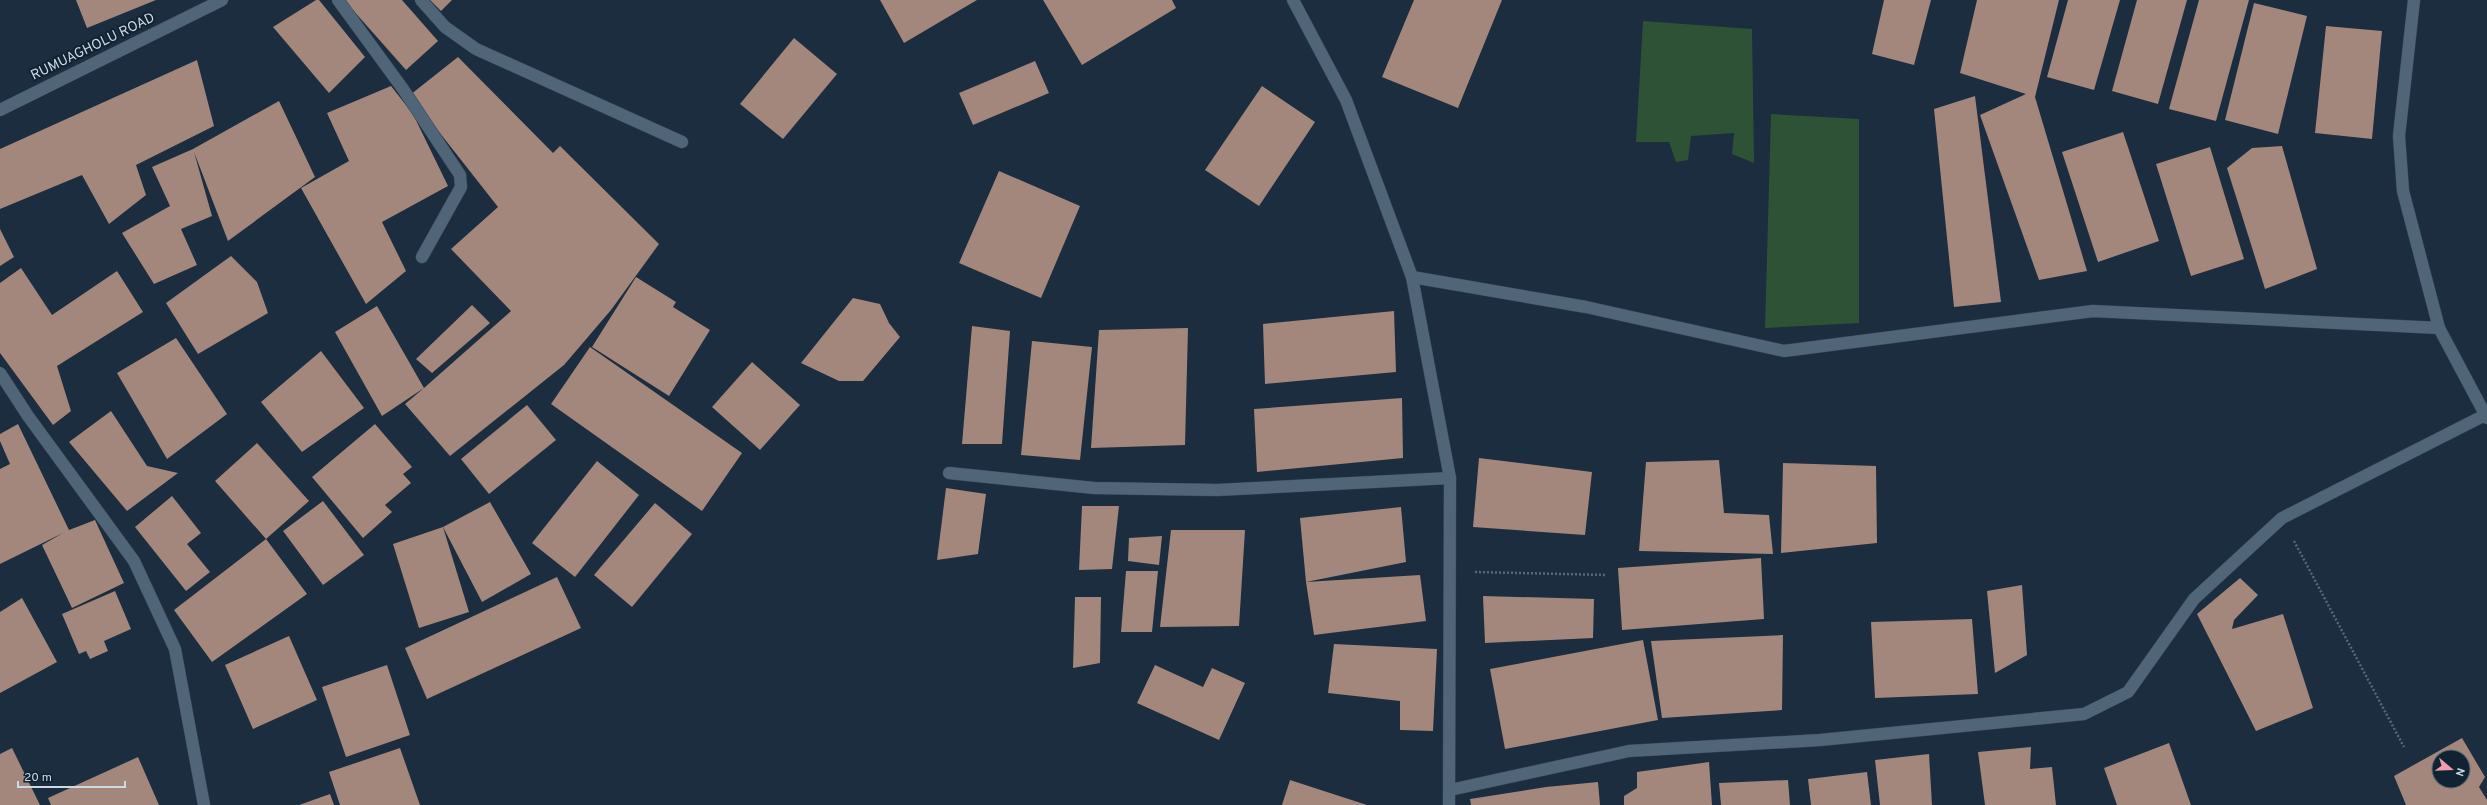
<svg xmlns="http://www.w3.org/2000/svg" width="2487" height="805" font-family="Overpass,sans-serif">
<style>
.green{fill:#2e5236}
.building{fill:#a3867c;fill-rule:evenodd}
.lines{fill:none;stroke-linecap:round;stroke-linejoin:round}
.minor-casing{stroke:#384856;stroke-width:13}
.path{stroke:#586877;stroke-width:2.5;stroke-dasharray:2 2;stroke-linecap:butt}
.minor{stroke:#516578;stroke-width:12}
.labels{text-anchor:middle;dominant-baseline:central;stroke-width:4;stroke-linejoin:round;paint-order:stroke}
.street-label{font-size:14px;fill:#cdd9e4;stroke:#112333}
</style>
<rect width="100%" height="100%" fill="#1b2d3e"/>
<!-- green -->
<g class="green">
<path d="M1643,21L1752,29L1754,163L1732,154L1734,133L1691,136L1688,160L1676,162L1669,142H1636Z"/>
<path d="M1771,114L1859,119V323L1765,328Z"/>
</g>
<!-- building -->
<g class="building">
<path d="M76,0H156L87,28Z"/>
<path d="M316,0H319L365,57L329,93L273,27Z"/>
<path d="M344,0H402L438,41L406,70Z"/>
<path d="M430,0H452L441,11Z"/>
<path d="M880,0H977L904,43Z"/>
<path d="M1043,0H1172L1176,8L1082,65Z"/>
<path d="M1414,0H1502L1458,108L1382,77Z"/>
<path d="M1884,0H1931L1914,65L1872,54Z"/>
<path d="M1977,0H2059L2035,97L2087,271L2039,280L1980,115L2026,94L1960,73Z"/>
<path d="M2068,0H2120L2094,90L2047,77Z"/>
<path d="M2137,0H2187L2158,104L2112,91Z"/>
<path d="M2199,0H2249L2216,121L2169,109Z"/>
<path d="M2254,3L2307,16L2278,134L2225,120Z"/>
<path d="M2326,26L2382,31L2372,139L2315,133Z"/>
<path d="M794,38L837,74L783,139L740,104Z"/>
<path d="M458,57L553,153L560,146L659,244L611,310L564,365L450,456L405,404L424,388L382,416L335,332L377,306L424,388L511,311L451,249L498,207L410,95Z"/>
<path d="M197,60L214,126L136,165L146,195L109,224L82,175L0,209V149Z"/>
<path d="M1035,61L1049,93L973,125L959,93Z"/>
<path d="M391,86L413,114L448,186L382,222L406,271L366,304L301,188L349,161L327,113Z"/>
<path d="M1262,86L1315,122L1259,206L1205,170Z"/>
<path d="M1975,96L2001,302L1954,307L1934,109Z"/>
<path d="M279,101L315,177L228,241L194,152L212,216L181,229L197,265L154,284L122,233L170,206L152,167L193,149Z"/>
<path d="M2123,132L2159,241L2098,262L2062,152Z"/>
<path d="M2282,146L2317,269L2265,289L2227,168L2252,148Z"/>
<path d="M2210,147L2244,259L2191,276L2156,164Z"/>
<path d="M999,171L1080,206L1041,298L959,263Z"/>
<path d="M0,229L14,257L0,266Z"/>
<path d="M231,256L257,282L268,313L198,354L166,303Z"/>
<path d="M21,268L52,315L117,271L143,312L57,366L71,411L53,425L0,353V283Z"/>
<path d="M636,277L676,302L673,307L710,330L669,396L592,347Z"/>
<path d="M853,298L880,304L889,323L900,337L863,381H839L801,363Z"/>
<path d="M472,305L490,323L432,373L416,359Z"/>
<path d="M1394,311L1396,372L1265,384L1263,324Z"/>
<path d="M972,326L1010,331L1002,444H962Z"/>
<path d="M1188,328L1185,445L1091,448L1099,330Z"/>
<path d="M176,338L227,414L167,459L117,373Z"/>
<path d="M1032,341L1092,347L1080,460L1021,455Z"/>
<path d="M590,347L742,453L702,511L551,404Z"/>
<path d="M321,351L364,408L302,452L261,402Z"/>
<path d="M752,362L800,405L760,450L712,407Z"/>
<path d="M1402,398L1403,458L1257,472L1254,409Z"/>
<path d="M527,405L556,440L489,494L461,459Z"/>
<path d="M111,411L147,466L178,473L127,511L69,442Z"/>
<path d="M18,424L69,530L95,520L124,583L72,608L42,545L63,533L0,564V469L10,464L0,441V434Z"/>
<path d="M375,424L412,467L403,474L411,483L385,505L392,512L363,538L312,477Z"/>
<path d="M257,443L309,501L266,539L307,594L212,662L174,610L266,539L215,481Z"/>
<path d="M1479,458L1592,472L1585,535L1473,527Z"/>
<path d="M1719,460L1724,513L1769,515L1773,554L1639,551L1646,462Z"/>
<path d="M597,461L639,495L575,577L532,543Z"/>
<path d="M1783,463L1876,466L1877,543L1781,553Z"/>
<path d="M946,488L986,494L978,554L937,560Z"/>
<path d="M172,496L201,533L187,544L210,572L186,591L135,527Z"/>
<path d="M323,501L364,555L323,585L283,531Z"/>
<path d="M490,502L531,574L482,602L443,527Z"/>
<path d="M655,503L692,534L632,607L594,575Z"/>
<path d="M1082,506H1119L1112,569L1079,570Z"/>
<path d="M1401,507L1406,562L1306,582L1420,575L1426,621L1314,635L1306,582L1300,518Z"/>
<path d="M443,527L469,612L419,628L393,544Z"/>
<path d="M1171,530H1245L1239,626L1160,627Z"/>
<path d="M1162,536L1159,565L1128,561L1129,538Z"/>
<path d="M1761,558L1764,619L1622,630L1618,568Z"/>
<path d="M1126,571H1158L1152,632H1121Z"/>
<path d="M557,577L581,628L427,699L405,648Z"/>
<path d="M2240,578L2258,595L2234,620L2232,629L2283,614L2313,708L2256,731L2197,614Z"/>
<path d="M2022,585L2027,655L1995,673L1987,591Z"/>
<path d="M115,591L131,629L104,641L108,651L90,659L86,651L79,654L62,614Z"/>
<path d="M1483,596L1594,599L1593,638L1485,643Z"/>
<path d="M1075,597H1101L1100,663L1073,668Z"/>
<path d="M22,598L57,662L0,693V612Z"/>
<path d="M1972,619L1978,694L1875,698L1871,622Z"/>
<path d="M1783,635L1782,710L1662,718L1651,641Z"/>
<path d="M289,636L317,700L253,729L225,665Z"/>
<path d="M1643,640L1658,720L1505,749L1490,669Z"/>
<path d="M1334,644L1437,649L1433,731L1400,730V701L1328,693Z"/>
<path d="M387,665L410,735L346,757L322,687Z"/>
<path d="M1155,665L1203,687L1212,668L1245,683L1219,740L1137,703Z"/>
<path d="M2462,738L2485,777L2479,787L2487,800V805H2406L2394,776ZM2439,757H2463V781H2439Z"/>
<path d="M2169,743L2191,805H2117L2104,768Z"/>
<path d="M2031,747L2030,769L2052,767L2056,805H1985L1978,752Z"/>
<path d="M12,748L40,805H0V754Z"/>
<path d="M400,748L420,805H340L329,772Z"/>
<path d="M1929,754L1932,805H1880L1875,760Z"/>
<path d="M138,757L159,805H51L48,798Z"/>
<path d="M1709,762L1712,805H1624V796L1637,788V772Z"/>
<path d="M1867,772L1871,805H1811L1808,779Z"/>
<path d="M1290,780L1367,805H1282Z"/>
<path d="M1788,780L1790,805H1721L1719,783Z"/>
<path d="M1598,782L1600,805H1471L1470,799L1546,787Z"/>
<path d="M330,794L334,805H299Z"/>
</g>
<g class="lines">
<!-- minor casing -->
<g class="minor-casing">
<g id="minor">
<path d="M338,0L403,89L460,175L461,187L422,257"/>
<path d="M421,0L445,27L476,49L682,142"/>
<path d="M1293,0L1346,100L1412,277L1450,478L1449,805"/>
<path d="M2414,0L2399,136L2403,191L2439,328L2487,418"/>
<path d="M0,110L222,0"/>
<path d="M1412,277L1586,307L1784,351L2093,311L2439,328"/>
<path d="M0,373L28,416L134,561L175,649L204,805"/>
<path d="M949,473L1094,488L1217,490L1450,478"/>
<path d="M1450,790L1629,751L1820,740L2084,714L2128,692L2194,599L2282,518L2487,414"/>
</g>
</g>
<!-- path -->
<g class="path">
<path d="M2294,541L2404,747"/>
<path d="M1475,572L1607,575"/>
</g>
<!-- minor -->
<use href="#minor" class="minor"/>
</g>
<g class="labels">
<!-- street labels -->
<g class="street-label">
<text transform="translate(93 47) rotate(-26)">RUMUAGHOLU ROAD</text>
</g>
</g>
<!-- north arrow -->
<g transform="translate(2451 769) rotate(109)"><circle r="19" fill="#112333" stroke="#5c6c7a"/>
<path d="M0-3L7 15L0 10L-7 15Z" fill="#f29aae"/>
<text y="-6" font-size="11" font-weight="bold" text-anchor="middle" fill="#cdd9e4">N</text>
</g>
<!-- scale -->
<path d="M18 781v6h107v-6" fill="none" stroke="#cdd9e4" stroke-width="2"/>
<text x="24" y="781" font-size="12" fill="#cdd9e4" stroke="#112333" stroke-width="3" paint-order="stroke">20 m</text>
</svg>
